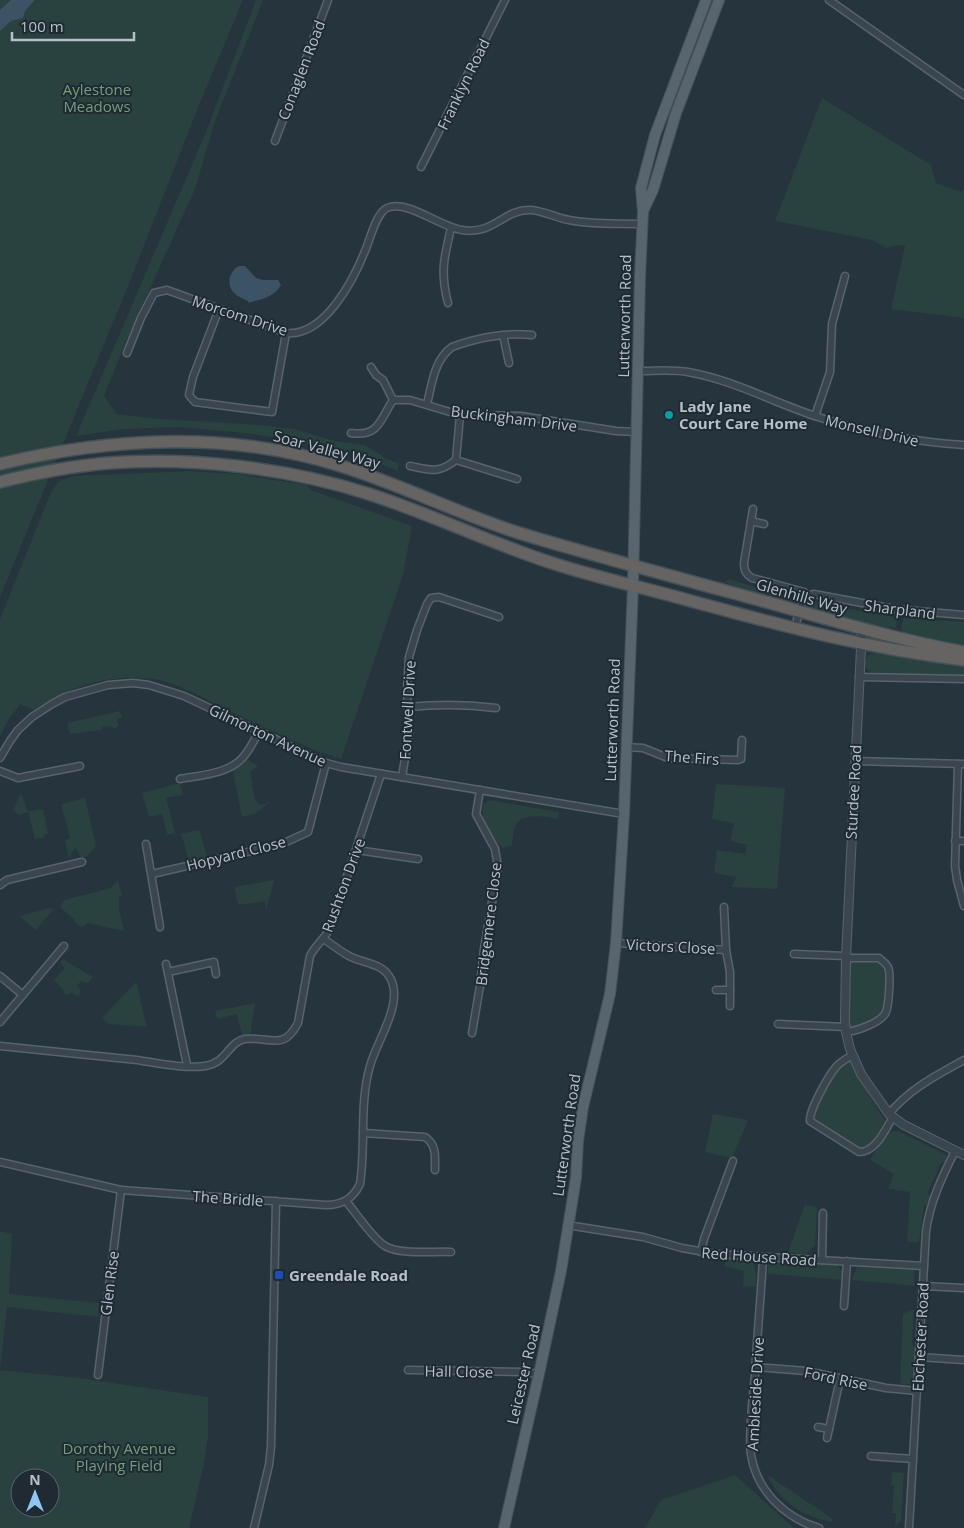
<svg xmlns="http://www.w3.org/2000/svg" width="964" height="1528" font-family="'Open Sans',sans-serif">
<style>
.green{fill:#29413f;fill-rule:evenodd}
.water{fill:#3b5364}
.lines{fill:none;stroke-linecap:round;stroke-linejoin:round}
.minor-casing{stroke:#58636c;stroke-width:9}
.tertiary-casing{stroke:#58636c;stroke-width:10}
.primary-casing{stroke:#46515a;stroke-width:12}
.trunk-casing{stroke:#455059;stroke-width:14}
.minor{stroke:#3a454e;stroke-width:6}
.tertiary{stroke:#3a454e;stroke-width:8}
.primary{stroke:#58656e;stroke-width:10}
.trunk{stroke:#666462;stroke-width:11}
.culture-dot{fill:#0f9aa8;stroke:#1f2a33;stroke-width:2}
.transit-dot{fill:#1a4fb4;stroke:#1f2a33;stroke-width:2}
.labels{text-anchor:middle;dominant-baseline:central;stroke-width:4;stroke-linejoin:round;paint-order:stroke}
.street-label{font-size:15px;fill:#b6c0c9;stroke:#1f2a33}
.park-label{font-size:15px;fill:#769d78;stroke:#1f2a33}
.poi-label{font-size:15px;font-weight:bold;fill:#b6c0c9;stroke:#1f2a33;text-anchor:start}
</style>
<rect width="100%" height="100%" fill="#26343e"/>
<!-- green -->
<g class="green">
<path d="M0,0H243L199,105L132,276L0,597Z"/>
<path d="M256,0H263L215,121L195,189L125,344L104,396L117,414L148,418L259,425L294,429L335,441L365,445L387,459L398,463V471L352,453L254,434L179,427L124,429L76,436L206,132Z"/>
<path d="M822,98L931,165L936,183L961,192L964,190V318L891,309L905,246L898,245L886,248L872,240L775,221Z"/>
<path d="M190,471L237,474L306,485L311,490L412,526L403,575L341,759L321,752L333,758C299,743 265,728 232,712C210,702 183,685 159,680C114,672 71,685 33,710L21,704L10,717L0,736V619L51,492L59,481L73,476Z"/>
<path d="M728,579L789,597L797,601L792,604L748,591L725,582Z"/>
<path d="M808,601H813L850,609L895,617L897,619L896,628L890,627L889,631L812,610L808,606Z"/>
<path d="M903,618L964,622V648L901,635Z"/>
<path d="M877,652L964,663V676L872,673L865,668V662L868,655Z"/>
<path d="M120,711L122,717L117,719L119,726L113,729L112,726L102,727L101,730L70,734L67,723Z"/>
<path d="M244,757L258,766L250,772L255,799L260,805L270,802L255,814L242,817L232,766Z"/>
<path d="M180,783L183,795L166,798L175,833L167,835L162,814L149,817L142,793Z"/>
<path d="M716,784L785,788L777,889L732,887L736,877L714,873L717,850L745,854L747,845L730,841L734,823L712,819Z"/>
<path d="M21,793L27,810L31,811L43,809L48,834L44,835V838L35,839L28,812L19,815L13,810Z"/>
<path d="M85,798L96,846L87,856L81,858L76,848L73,850L69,859L65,840L70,838L61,804Z"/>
<path d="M490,800L559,812L557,819C546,817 523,812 516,825C513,830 513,839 512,845L503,848C496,844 483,821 483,813C482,812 483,805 483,804Z"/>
<path d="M199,830L207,856L188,860L184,842L180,834Z"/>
<path d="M118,880L122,896L119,897V908L124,931L87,923L82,928L75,922L74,919L60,907L64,900L111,888Z"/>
<path d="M274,880L266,911L265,901L238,905L234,887Z"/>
<path d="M50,908L53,910L36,930L19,916Z"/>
<path d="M846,958H879L888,967L884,1016L846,1032Z"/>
<path d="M63,959L93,977L88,983L81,981L77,986L81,991L78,997L71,992L68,995L63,993L64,990L54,980L65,968L60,962Z"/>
<path d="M136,982L147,1027L109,1024L102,1018Z"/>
<path d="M255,1003L250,1037L243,1038L237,1014L217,1019L215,1011Z"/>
<path d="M853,1055L865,1088L885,1121V1125L872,1148L866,1152L810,1121L831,1075Z"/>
<path d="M713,1114L748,1120L732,1158L705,1152Z"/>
<path d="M898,1131L945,1154L947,1158L946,1161L941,1163L928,1192L930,1196L928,1204L924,1206L919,1242H907L910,1192L888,1189L894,1174L870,1160L887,1132Z"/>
<path d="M805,1204L817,1208L815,1245L806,1254L788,1253Z"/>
<path d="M0,1231L12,1234L9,1294L99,1303L98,1317L7,1307L0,1370L79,1378L208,1397V1436L204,1464L189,1528H0ZM20,1478H50V1508H20Z"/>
<path d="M727,1258L753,1262L756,1273V1287L743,1286L744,1271L724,1266Z"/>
<path d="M775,1261L836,1265L842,1270L843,1280L768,1274V1264Z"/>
<path d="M857,1266L914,1270L915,1286L852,1280Z"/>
<path d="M914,1309L912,1344L915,1348L913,1380L911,1384L900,1385L903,1314Z"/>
<path d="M892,1472L904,1473L901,1521L895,1526L896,1513H892L894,1485H891Z"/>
<path d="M735,1475L794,1528H645L661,1500Z"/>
<path d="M769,1476L833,1519L832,1522C804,1517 782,1503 768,1478Z"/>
</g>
<!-- water -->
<g class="water">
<path d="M11,0H35L25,11L23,18L11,21L0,31V10Z"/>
<path d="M239,266H245L256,278L263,280H278L281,285C274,298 260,299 249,303L248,301C244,299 238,297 234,293C226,285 229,271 239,266Z"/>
</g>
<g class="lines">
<!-- minor casing -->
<g class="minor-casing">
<g id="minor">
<path d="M829,0L964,95"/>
<path d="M275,141L328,0"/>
<path d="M421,167L505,0"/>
<path d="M448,303C440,272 444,258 451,228"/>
<path d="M219,309L193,377L189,395L195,402L272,412L286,333"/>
<path d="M503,335L509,363"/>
<path d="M127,353L141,318L154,293L167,290L286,333C324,337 353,281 365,251C370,240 376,213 387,208C407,199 440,227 462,230C494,235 503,210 529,210C543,210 556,218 569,220C592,225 618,223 642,224"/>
<path d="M371,367L376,375L383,380L393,400H410L460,415L521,416L616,431L637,432"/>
<path d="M638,371C655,371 672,369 688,372C734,380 774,403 818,417C865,432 914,442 964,445"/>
<path d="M427,404C432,384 434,360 452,347C476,338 507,332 532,335"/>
<path d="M460,415L456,460L517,479"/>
<path d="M815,416L830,372L832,324L845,276"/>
<path d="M351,433C379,437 380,420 393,400"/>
<path d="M410,466C431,470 438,474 456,460"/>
<path d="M753,509L744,563C744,571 746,574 752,578L804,592L807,596"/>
<path d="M751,521L764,524"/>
<path d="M795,629C798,617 799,597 814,594L894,609L964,615"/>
<path d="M859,677L964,679"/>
<path d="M408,707C438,704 466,704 496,708"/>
<path d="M626,747L643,748L668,758L738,760L741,759L742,740"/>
<path d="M0,758L10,741L18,730L32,717L52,704L65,697L108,685L133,683L149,685L184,696L326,763L341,767L624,814"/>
<path d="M855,761L964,764"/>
<path d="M958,764L955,866L957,880L964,906"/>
<path d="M0,771L18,778L80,766"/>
<path d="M402,777L409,733L407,691L409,657L417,630L427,604L431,598L439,597L499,617"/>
<path d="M180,779C201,775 230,774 244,756C250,749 254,740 259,732"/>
<path d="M955,841H964"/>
<path d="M146,844L160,927"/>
<path d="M357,850L418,859"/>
<path d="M152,874L282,844L308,832L326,763"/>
<path d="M0,885L7,880L82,862"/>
<path d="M724,907L726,950L730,972V1006"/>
<path d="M616,943L726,950"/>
<path d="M794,954L846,956"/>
<path d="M846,958H879C882,961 886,963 888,967C891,973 889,1008 885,1014C879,1023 857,1031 846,1032"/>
<path d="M166,964L187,1065"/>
<path d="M168,972L214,962L216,974"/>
<path d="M0,976L23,995"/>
<path d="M716,990H730"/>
<path d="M0,1022L64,946"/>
<path d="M778,1024L846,1027"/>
<path d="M472,1033L480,986L484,949L498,867L495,849L476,814L480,790"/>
<path d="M0,1046C46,1051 91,1055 137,1060C157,1063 186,1069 205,1066C227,1063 228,1042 245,1039C269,1036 283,1052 298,1023L310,956C315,946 323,940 329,930L381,774"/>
<path d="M853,1055C848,1058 840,1062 836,1067C829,1075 809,1110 810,1121L859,1152C876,1152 885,1130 893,1117"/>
<path d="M889,1114C909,1089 937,1075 964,1060"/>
<path d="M363,1133L425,1137C437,1145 435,1157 435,1170"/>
<path d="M0,1162L121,1190L326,1205C342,1205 353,1199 360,1184C366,1145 359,1104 370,1066C376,1042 406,1001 389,976C381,963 362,963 349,956C340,951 332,945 324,939"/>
<path d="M346,1201C356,1213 373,1239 385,1246C400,1255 433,1251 451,1252"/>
<path d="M567,1225L643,1237L682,1248L716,1254L924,1266"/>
<path d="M701,1252L704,1239L733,1161"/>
<path d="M763,1258C761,1297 757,1336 755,1375C753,1397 748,1434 751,1455C757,1491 785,1518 819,1528"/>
<path d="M822,1260L823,1213"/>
<path d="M923,1286L964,1288"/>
<path d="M844,1306L847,1261"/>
<path d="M919,1357L964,1360"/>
<path d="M755,1367L806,1371L886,1388L917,1391"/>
<path d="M408,1370L524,1372L539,1374"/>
<path d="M98,1375L121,1190"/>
<path d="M818,1427L829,1429"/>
<path d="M827,1438L840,1379"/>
<path d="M871,1456L913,1459"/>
<path d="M254,1528L269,1465L271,1447L276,1201"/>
<path d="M909,1528L926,1231C930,1202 942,1177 955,1151"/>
</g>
</g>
<!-- tertiary casing -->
<g class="tertiary-casing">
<path id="tertiary" d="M862,628L846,958L845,1020L846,1032L850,1049L861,1074L889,1114L904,1125L964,1155"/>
</g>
<!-- primary casing -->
<g class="primary-casing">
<g id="primary">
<path d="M643,211L653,190L676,113L719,0"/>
<path d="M504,1528L539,1374L561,1271L576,1178L578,1141L583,1107L610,994L616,943L624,814L633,586L640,276L643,212L641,188L655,135L706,0"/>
</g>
</g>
<!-- trunk casing -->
<g class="trunk-casing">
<g id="trunk">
<path d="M0,464C111,437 231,431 341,466C402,485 459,514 519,533C588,554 657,572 726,591C805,612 883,637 964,652"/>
<path d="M0,482C36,473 72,466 108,463C193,457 288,468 369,494C431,514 490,543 552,563C598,578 645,588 691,601C783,626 869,649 964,660"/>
</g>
</g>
<!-- minor -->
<use href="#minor" class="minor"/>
<!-- tertiary -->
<use href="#tertiary" class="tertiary"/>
<!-- primary -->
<use href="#primary" class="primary"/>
<!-- trunk -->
<use href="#trunk" class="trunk"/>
</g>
<!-- markers -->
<circle class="culture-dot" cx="669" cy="415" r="5"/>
<rect class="transit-dot" x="274" y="1270" width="10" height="10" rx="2.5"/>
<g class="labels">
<!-- street labels -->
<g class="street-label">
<text transform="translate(301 70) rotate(-69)">Conaglen Road</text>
<text transform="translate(463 84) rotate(-64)">Franklyn Road</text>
<text transform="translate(240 315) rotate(18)">Morcom Drive</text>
<text transform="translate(624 316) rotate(-89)">Lutterworth Road</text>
<text transform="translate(514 418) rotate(7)">Buckingham Drive</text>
<text transform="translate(872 430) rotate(13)">Monsell Drive</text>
<text transform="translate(327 449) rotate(15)">Soar Valley Way</text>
<text transform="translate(802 596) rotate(16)">Glenhills Way</text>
<text transform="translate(900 609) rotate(7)">Sharpland</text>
<text transform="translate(407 710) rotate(-87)">Fontwell Drive</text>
<text transform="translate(612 720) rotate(-88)">Lutterworth Road</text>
<text transform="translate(268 735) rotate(25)">Gilmorton Avenue</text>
<text transform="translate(692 757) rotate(4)">The Firs</text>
<text transform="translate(853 792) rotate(-87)">Sturdee Road</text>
<text transform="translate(236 853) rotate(-14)">Hopyard Close</text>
<text transform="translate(343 885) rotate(-70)">Rushton Drive</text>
<text transform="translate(488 924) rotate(-83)">Bridgemere Close</text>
<text transform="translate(671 946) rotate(3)">Victors Close</text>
<text transform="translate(566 1135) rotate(-82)">Lutterworth Road</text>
<text transform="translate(228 1198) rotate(4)">The Bridle</text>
<text transform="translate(759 1256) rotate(4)">Red House Road</text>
<text transform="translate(109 1283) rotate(-83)">Glen Rise</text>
<text transform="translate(920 1337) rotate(-87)">Ebchester Road</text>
<text transform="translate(459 1371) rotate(1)">Hall Close</text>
<text transform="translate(523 1374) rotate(-77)">Leicester Road</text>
<text transform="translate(836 1378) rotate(12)">Ford Rise</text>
<text transform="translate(755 1394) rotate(-87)">Ambleside Drive</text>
</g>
<!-- park labels -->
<g class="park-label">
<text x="97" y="89">Aylestone<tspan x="97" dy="17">Meadows</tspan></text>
<text x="119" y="1448">Dorothy Avenue<tspan x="119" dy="17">Playing Field</tspan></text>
</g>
<!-- poi labels -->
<g class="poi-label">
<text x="679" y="406">Lady Jane<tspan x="679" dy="17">Court Care Home</tspan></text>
<text x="289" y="1275">Greendale Road</text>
</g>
</g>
<!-- north arrow -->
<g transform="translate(35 1493)"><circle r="24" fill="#1f2a33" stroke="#5b666f"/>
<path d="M0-4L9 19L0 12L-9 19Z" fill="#92c6f2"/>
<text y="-8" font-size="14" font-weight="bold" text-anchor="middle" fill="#b6c0c9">N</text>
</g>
<!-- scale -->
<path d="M12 32v8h122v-8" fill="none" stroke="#b6c0c9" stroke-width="2.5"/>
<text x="20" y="32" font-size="15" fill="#b6c0c9" stroke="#1f2a33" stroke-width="4" paint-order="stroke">100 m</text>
</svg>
